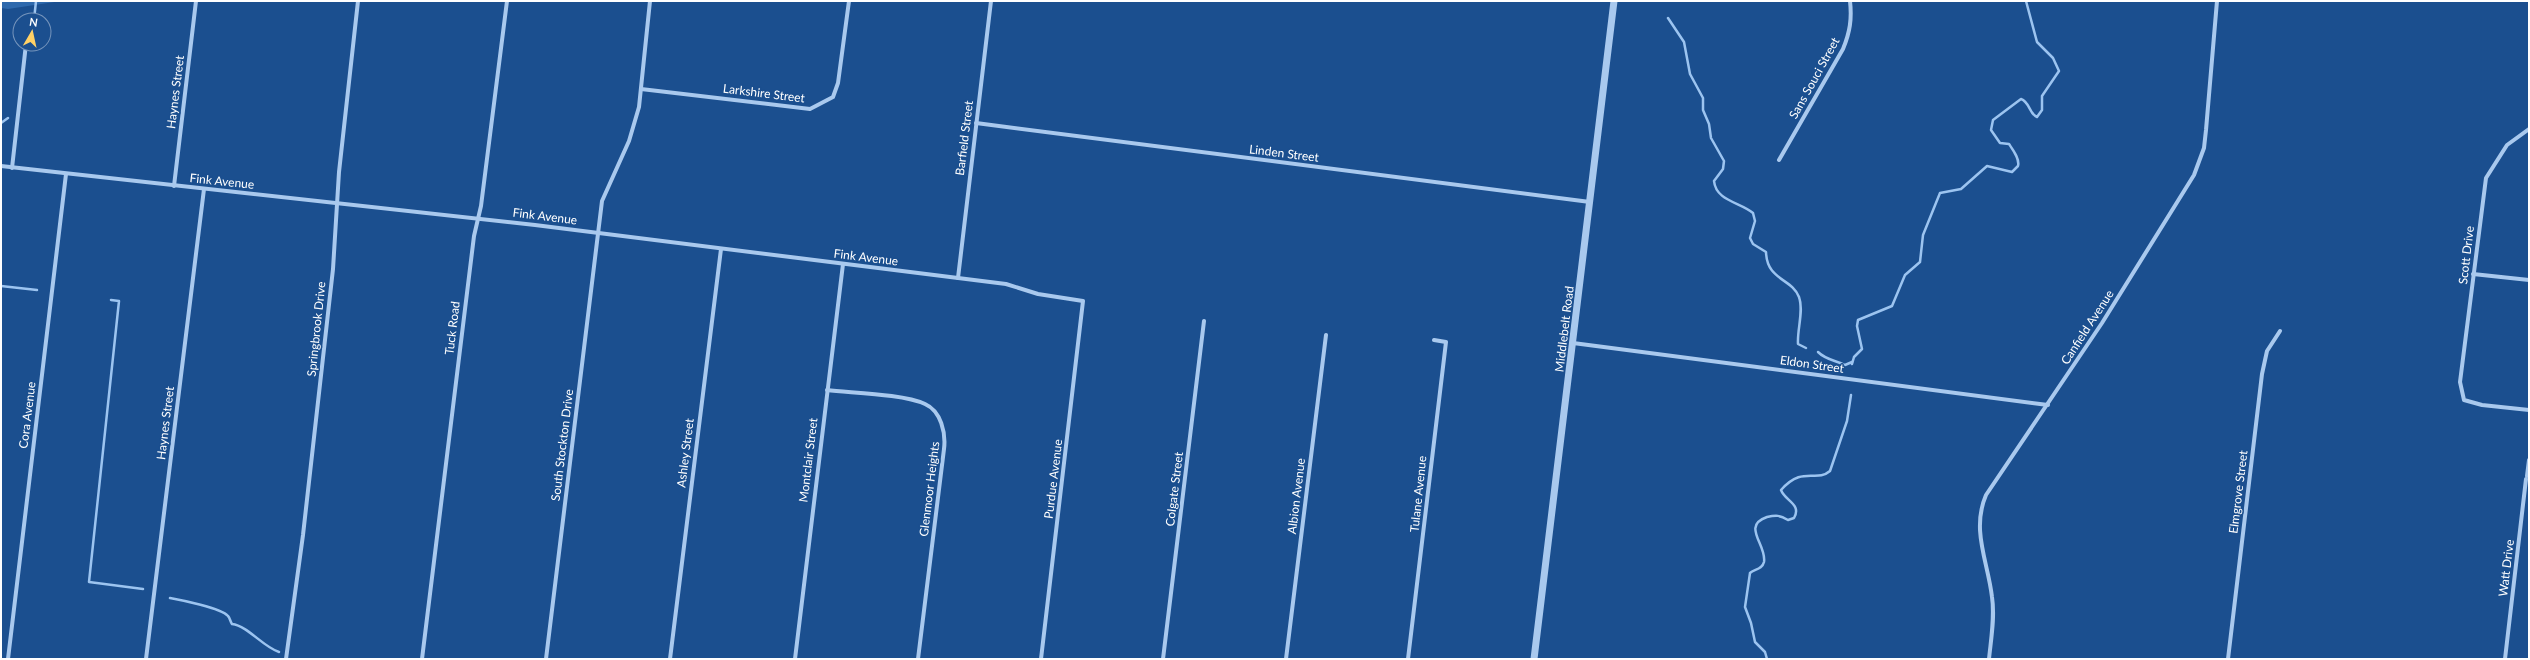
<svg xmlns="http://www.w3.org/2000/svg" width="2530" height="660" font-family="Lato,sans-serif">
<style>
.green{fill:#2e69ad}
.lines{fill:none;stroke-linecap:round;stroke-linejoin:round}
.stream{stroke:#9cc4f0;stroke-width:2.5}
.minor{stroke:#a9c9ee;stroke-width:4}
.tertiary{stroke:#a9c9ee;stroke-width:7}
.labels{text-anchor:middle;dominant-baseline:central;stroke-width:3;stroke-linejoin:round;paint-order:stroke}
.street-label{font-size:12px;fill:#fff;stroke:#1b4f8f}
</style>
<rect width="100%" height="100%" fill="#1b4f8f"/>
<!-- green -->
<path class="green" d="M1,1H61L8,9L1,8Z"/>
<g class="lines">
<!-- stream -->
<g class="stream">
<path d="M1668,18L1684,42L1690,74L1703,98V110L1709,124L1711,138L1724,161L1723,169L1714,181C1716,201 1740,202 1753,213L1755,221L1750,238L1753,244L1766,252C1767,281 1792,278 1799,297C1804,311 1797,329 1798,344L1806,348"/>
<path d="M34,20L36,1"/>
<path d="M1,123L8,118"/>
<path d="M1,286L37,290"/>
<path d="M111,300L119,301L89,582L143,589"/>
<path d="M1818,352C1826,360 1835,360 1845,365L1852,362"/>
<path d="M1852,364L1854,357L1862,349L1857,326L1858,320L1892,306L1905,275L1920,262L1923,235L1940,193L1961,189L1987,166L2012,172L2018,166C2020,159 2013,150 2009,144L2000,143L1991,130L1993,120L2021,99C2030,102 2029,114 2037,117L2042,110V96L2059,71L2053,58L2037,42L2026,1"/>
<path d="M170,598C181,600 221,608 228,616C230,618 230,621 232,624C248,626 263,647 279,652"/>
<path d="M1767,659L1765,652L1755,642L1751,623L1745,607L1750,573C1754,569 1762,570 1764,562C1767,545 1741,526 1767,517C1776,515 1780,515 1788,520L1794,518C1802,504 1785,501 1781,490C1803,465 1816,483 1830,471L1847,421L1851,395"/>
</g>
<!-- minor -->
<g class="minor">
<path d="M641,89L810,109L833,97L838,83L849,1"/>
<path d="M976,123L1590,202"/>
<path d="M2529,129L2507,145L2486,178L2460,382L2464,400L2482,405L2529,410"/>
<path d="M1779,160L1843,49C1850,32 1852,19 1850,1"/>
<path d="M1,166L535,225L1006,284L1038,294L1083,301L1041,659"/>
<path d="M12,168L26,44"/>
<path d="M174,186L196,1"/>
<path d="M2473,274L2529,280"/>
<path d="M958,278L991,1"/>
<path d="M1573,343L2048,405"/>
<path d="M827,390C852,393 903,394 925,404C941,411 946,433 944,449L918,659"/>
<path d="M2527,476L2529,460"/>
<path d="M8,659L66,174"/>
<path d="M146,659L204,189"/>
<path d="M286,659L303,535L333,269L339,172L358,1"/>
<path d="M422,659L474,236L481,206L507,1"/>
<path d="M546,659L602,201L629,141L639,107L650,1"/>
<path d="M670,659L721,249"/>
<path d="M795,659L843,264"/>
<path d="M1163,659L1204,321"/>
<path d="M1286,659L1326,335"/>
<path d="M1408,659L1446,342L1434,340"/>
<path d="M1989,659C1991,639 1995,617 1992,597C1988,562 1971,530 1986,495L2102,323L2194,175L2204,148L2206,130L2217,1"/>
<path d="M2228,659L2262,374L2267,351L2280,331"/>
<path d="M2505,659L2526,479"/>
</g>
<!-- tertiary -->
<path class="tertiary" d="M1534,659L1614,1"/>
</g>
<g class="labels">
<!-- street labels -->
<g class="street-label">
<text transform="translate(1814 78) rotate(-61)">Sans Souci Street</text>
<text transform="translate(175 92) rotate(-83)">Haynes Street</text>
<text transform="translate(764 93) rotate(7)">Larkshire Street</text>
<text transform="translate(964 138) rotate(-83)">Barfield Street</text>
<text transform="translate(1284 153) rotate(7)">Linden Street</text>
<text transform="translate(222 181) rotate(6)">Fink Avenue</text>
<text transform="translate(545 216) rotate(7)">Fink Avenue</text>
<text transform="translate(2466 255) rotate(-83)">Scott Drive</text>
<text transform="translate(866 257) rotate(7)">Fink Avenue</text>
<text transform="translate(2087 327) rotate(-57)">Canfield Avenue</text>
<text transform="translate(452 328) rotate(-83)">Tuck Road</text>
<text transform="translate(316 329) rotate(-84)">Springbrook Drive</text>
<text transform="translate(1564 329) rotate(-83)">Middlebelt Road</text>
<text transform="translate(1812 364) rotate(8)">Eldon Street</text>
<text transform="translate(27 415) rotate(-83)">Cora Avenue</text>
<text transform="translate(165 423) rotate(-83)">Haynes Street</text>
<text transform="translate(562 445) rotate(-83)">South Stockton Drive</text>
<text transform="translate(685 453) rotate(-83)">Ashley Street</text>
<text transform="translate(808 460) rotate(-83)">Montclair Street</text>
<text transform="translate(1053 479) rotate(-83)">Purdue Avenue</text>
<text transform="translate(929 489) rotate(-83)">Glenmoor Heights</text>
<text transform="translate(1174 489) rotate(-83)">Colgate Street</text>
<text transform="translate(2238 492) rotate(-83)">Elmgrove Street</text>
<text transform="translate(1418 494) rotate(-84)">Tulane Avenue</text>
<text transform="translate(1296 496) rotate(-83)">Albion Avenue</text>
<text transform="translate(2506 568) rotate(-83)">Watt Drive</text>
</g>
</g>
<!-- border -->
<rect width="2530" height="660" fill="none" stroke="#ffffff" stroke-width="4"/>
<!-- north arrow -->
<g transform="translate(32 32) rotate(9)"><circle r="19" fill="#1b4f8f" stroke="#7695bc"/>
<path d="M0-3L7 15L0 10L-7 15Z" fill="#ffd166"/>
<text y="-6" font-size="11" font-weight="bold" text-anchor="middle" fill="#ffffff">N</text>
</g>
</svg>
